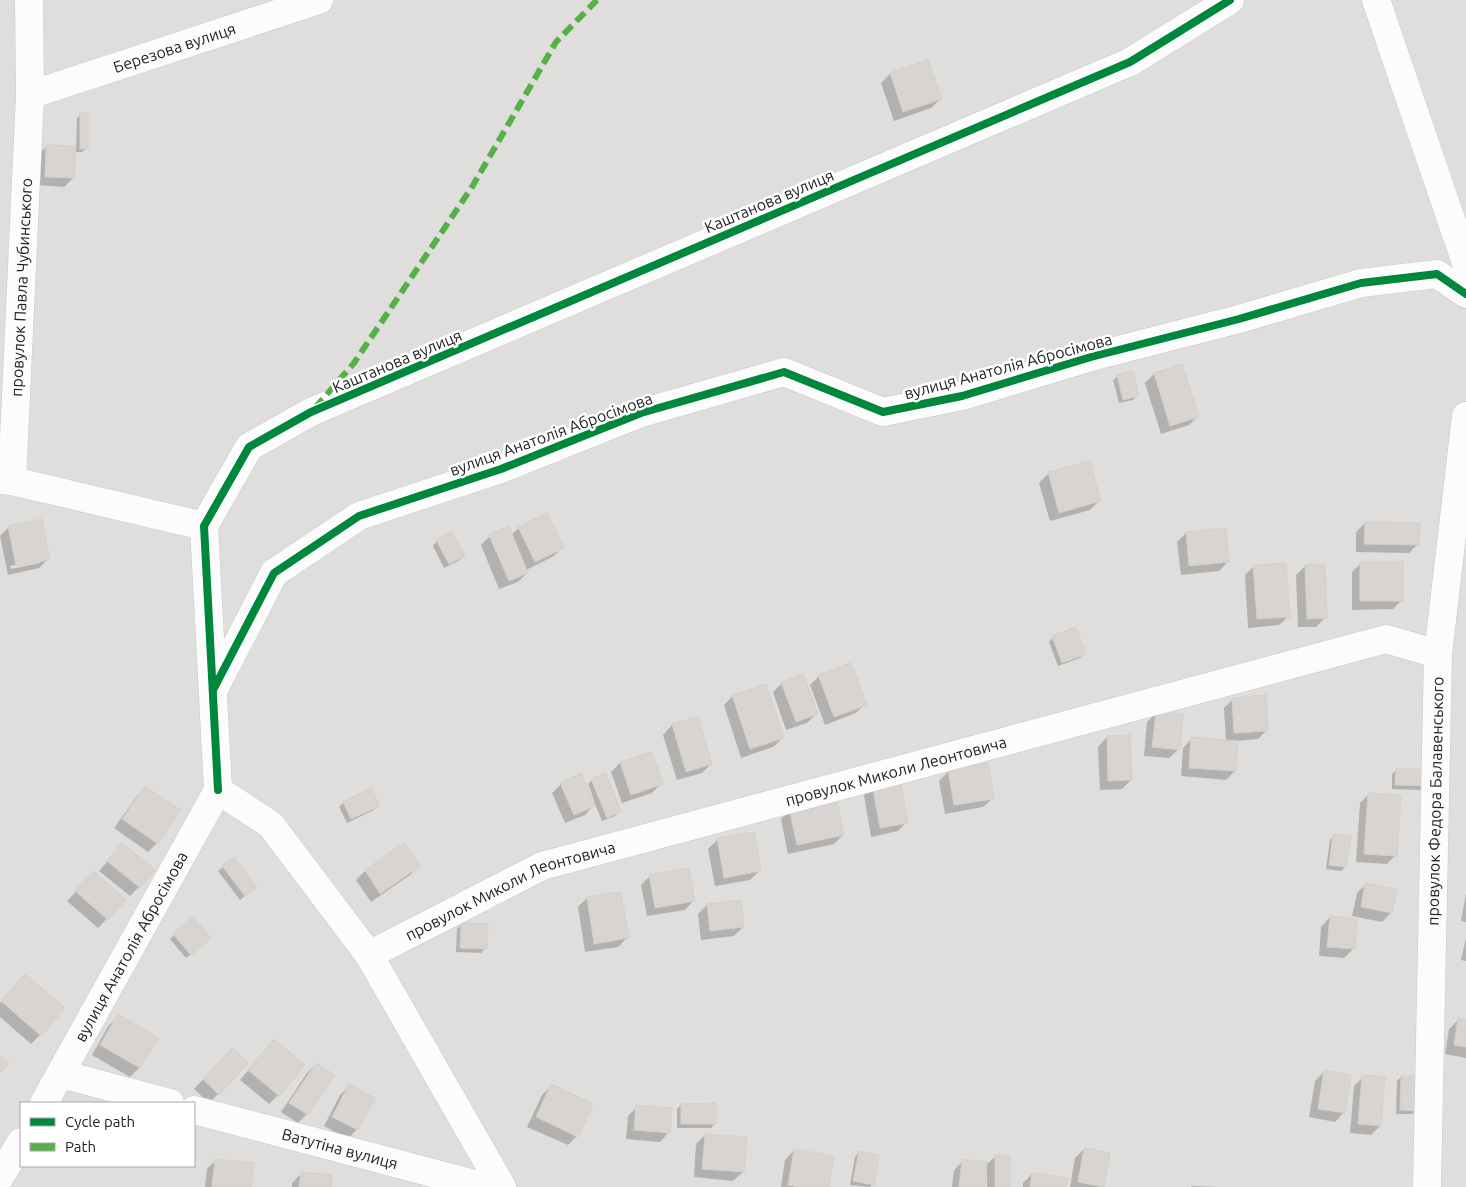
<svg xmlns="http://www.w3.org/2000/svg" width="1466" height="1187" font-family="Ubuntu,sans-serif">
<style>
.residential{fill:#dfdedc;fill-rule:evenodd}
.shadow{fill:#0003;fill-rule:evenodd}
.building{fill:#d7d4d2;stroke:#d3d0cc}
.lines{fill:none;stroke-linecap:round;stroke-linejoin:round}
.minor-casing{stroke:#c9c8c7;stroke-width:29}
.minor{stroke:#fdfcfc;stroke-width:28}
.quiet{stroke:#55b145;stroke-width:6;stroke-dasharray:12 6;stroke-linecap:butt}
.cycleway-casing{stroke:#fff;stroke-width:11}
.cycleway{stroke:#00873e;stroke-width:8}
.labels{text-anchor:middle;dominant-baseline:central;stroke-width:5;stroke-linejoin:round;paint-order:stroke}
.street-label{font-size:16px;fill:#222;stroke:#fff}
</style>
<rect width="100%" height="100%" fill="#f0eeeb"/>
<!-- residential -->
<path class="residential" d="M0,0H1466V1187H0ZM21,1103H194V1166H21Z"/>
<!-- shadow -->
<g class="shadow">
<path d="M927,61L941,99L931,108L894,121L881,83L890,74Z"/>
<path d="M81,114L87,148L82,152H75L73,178L64,187L37,185L38,155L47,146L76,148L77,118Z"/>
<path d="M1154,374L1198,416L1189,425L1161,434L1145,383Z"/>
<path d="M1118,376L1138,395L1133,400L1119,403L1113,380Z"/>
<path d="M1048,474L1099,501L1090,510L1050,521L1039,483Z"/>
<path d="M1365,523L1418,544L1409,553L1356,552V532Z"/>
<path d="M9,527L48,559L39,568L8,575L0,536ZM40,560V563L11,569L10,566Z"/>
<path d="M519,528L563,547L554,556L526,570L527,573L518,582L499,589L481,545L490,536L511,535Z"/>
<path d="M1186,533L1228,562L1219,571L1181,575L1177,542Z"/>
<path d="M437,541L464,556L460,560L444,568L433,546Z"/>
<path d="M1361,563L1402,600L1393,609L1352,610V572Z"/>
<path d="M1254,566L1289,616L1279,625L1248,628L1245,575Z"/>
<path d="M1305,566L1326,617L1316,627H1298L1296,575Z"/>
<path d="M1053,637L1084,653L1080,658L1058,666L1049,642Z"/>
<path d="M819,676L865,704L856,713L825,725L810,685Z"/>
<path d="M782,683L816,714L807,723L786,730L773,692Z"/>
<path d="M733,696L783,738L773,747L741,758L724,705Z"/>
<path d="M1233,699L1267,730L1258,739L1237,741L1235,771L1226,780L1181,776L1183,748L1192,738L1226,741L1224,708Z"/>
<path d="M1156,713L1179,749L1169,758L1144,756L1147,722Z"/>
<path d="M697,718L711,764L702,773L677,780L663,735L672,725Z"/>
<path d="M1107,737L1131,780L1122,789L1100,790L1098,747Z"/>
<path d="M651,753L661,784L652,793L622,803L611,772L620,763Z"/>
<path d="M1396,770L1425,786L1421,790L1392,789V774Z"/>
<path d="M949,771L993,798L983,807L945,814L939,781Z"/>
<path d="M592,780L620,812L615,816L602,821L595,804L585,815L565,823L552,793L561,784L593,804L595,803L588,784Z"/>
<path d="M873,785L907,822L898,831L871,837L864,795Z"/>
<path d="M146,787L157,843L148,852L114,828L137,796Z"/>
<path d="M1369,794L1396,855L1387,864L1356,862L1360,803Z"/>
<path d="M343,803L378,805L374,810L347,823L339,807Z"/>
<path d="M790,810L843,835L834,844L788,854L781,819Z"/>
<path d="M1334,835L1345,867L1341,871L1326,869L1330,840Z"/>
<path d="M718,839L759,871L750,880L715,886L708,849Z"/>
<path d="M122,845L139,887L130,896L99,871Z"/>
<path d="M404,845L419,866L410,875L371,902L356,880L365,871Z"/>
<path d="M223,867L251,891L240,900L218,871Z"/>
<path d="M650,876L694,900L685,910L647,916L641,885Z"/>
<path d="M85,882L124,900L98,928L67,901Z"/>
<path d="M1366,884L1391,913L1382,922L1352,916L1357,893Z"/>
<path d="M1466,893V922L1461,921Z"/>
<path d="M587,898L627,938L618,947L585,952L578,907Z"/>
<path d="M740,901L743,927L734,936L701,940L698,914L707,905Z"/>
<path d="M1330,917L1353,949L1344,958L1319,956L1321,927Z"/>
<path d="M461,925L485,948L481,953L456,952L457,929Z"/>
<path d="M174,935L205,942L186,958L170,939Z"/>
<path d="M1466,938V961L1461,960Z"/>
<path d="M16,985L40,1035L31,1044L0,1017V1003Z"/>
<path d="M119,1016L156,1038L139,1068L130,1077L92,1055L109,1025Z"/>
<path d="M1458,1020L1466,1021V1058L1445,1054L1449,1029Z"/>
<path d="M265,1050L278,1095L269,1104L240,1080Z"/>
<path d="M223,1059L218,1094L209,1103L194,1089Z"/>
<path d="M316,1064L307,1114L298,1123L281,1112L307,1073Z"/>
<path d="M1324,1072L1344,1112L1335,1122L1309,1117L1315,1081Z"/>
<path d="M1363,1077L1380,1126L1371,1135L1350,1133L1354,1086Z"/>
<path d="M1401,1077L1416,1110L1412,1114H1396L1397,1081Z"/>
<path d="M349,1086L357,1129L348,1139L324,1126L340,1095Z"/>
<path d="M551,1086L577,1136L568,1145L527,1127L542,1095Z"/>
<path d="M681,1105L715,1123L711,1128H677V1109Z"/>
<path d="M637,1107L669,1132L660,1142L626,1139L628,1116Z"/>
<path d="M705,1135L743,1172L733,1181L694,1177L696,1144Z"/>
<path d="M1084,1149L1103,1187H1070L1075,1158Z"/>
<path d="M794,1150L828,1187H781L785,1160Z"/>
<path d="M859,1152L873,1184L870,1187L850,1185L855,1157Z"/>
<path d="M996,1156L1009,1187H987V1173H985L983,1187H952L954,1170L963,1161L985,1166Z"/>
<path d="M216,1160L250,1187H205L207,1169Z"/>
<path d="M301,1174L330,1187H292V1183Z"/>
<path d="M1032,1174L1065,1187H1023V1183Z"/>
<path d="M1192,1186L1218,1187H1191Z"/>
</g>
<!-- building -->
<g class="building">
<path d="M928,60L942,99L903,112L890,73Z"/>
<rect x="80" y="113" width="8" height="36"/>
<path d="M46,145L76,146L74,178L45,177Z"/>
<path d="M1182,364L1199,417L1170,426L1154,373Z"/>
<path d="M1133,371L1139,396L1123,400L1117,375Z"/>
<path d="M1090,461L1101,501L1059,513L1048,472Z"/>
<path d="M547,513L564,548L535,562L518,527Z"/>
<path d="M42,519L50,560L16,566L8,526Z"/>
<path d="M1365,522L1420,523L1419,545L1364,544Z"/>
<path d="M509,526L528,573L509,581L489,535Z"/>
<path d="M1226,528L1229,562L1189,566L1186,532Z"/>
<path d="M452,532L465,556L449,564L436,540Z"/>
<rect x="1360" y="562" width="43" height="39"/>
<path d="M1286,563L1290,617L1257,619L1253,565Z"/>
<path d="M1325,564L1327,618L1307,619L1305,565Z"/>
<path d="M1076,627L1086,654L1062,663L1052,636Z"/>
<path d="M851,663L867,705L834,717L818,675Z"/>
<path d="M803,674L818,714L796,722L781,682Z"/>
<path d="M766,684L784,738L750,749L732,695Z"/>
<path d="M1266,695L1268,731L1234,733L1232,698Z"/>
<path d="M1156,712L1183,714L1180,750L1152,747Z"/>
<path d="M698,717L712,764L686,772L672,724Z"/>
<path d="M1130,735L1132,780L1108,781L1107,736Z"/>
<path d="M1191,737L1238,741L1236,771L1189,768Z"/>
<path d="M652,752L663,784L631,795L620,762Z"/>
<path d="M988,763L994,799L954,805L948,770Z"/>
<path d="M1396,768L1427,770L1426,786L1395,785Z"/>
<path d="M581,773L595,806L574,815L560,783Z"/>
<path d="M606,773L621,812L607,818L591,779Z"/>
<path d="M900,779L908,823L880,828L872,784Z"/>
<path d="M145,786L181,810L158,844L122,819Z"/>
<path d="M371,788L380,806L351,819L343,802Z"/>
<path d="M1368,793L1401,795L1397,856L1364,854Z"/>
<path d="M836,798L844,835L797,845L789,808Z"/>
<path d="M754,832L761,871L724,878L717,838Z"/>
<path d="M1333,834L1351,836L1346,867L1329,865Z"/>
<path d="M122,843L155,870L140,888L107,861Z"/>
<path d="M404,843L420,866L380,894L365,870Z"/>
<path d="M234,857L257,887L245,896L222,866Z"/>
<path d="M689,868L695,901L655,908L649,875Z"/>
<path d="M94,871L126,900L108,920L75,891Z"/>
<path d="M1365,883L1397,889L1392,913L1361,907Z"/>
<path d="M621,892L629,938L594,944L587,897Z"/>
<path d="M741,900L744,927L710,931L707,904Z"/>
<path d="M1330,916L1357,919L1355,949L1327,947Z"/>
<path d="M193,917L211,938L191,955L173,934Z"/>
<path d="M461,923L488,924L487,949L460,948Z"/>
<path d="M25,974L65,1008L41,1036L1,1001Z"/>
<path d="M118,1014L158,1038L140,1068L100,1045Z"/>
<path d="M1458,1018L1466,1020V1047L1454,1045Z"/>
<path d="M274,1039L305,1065L279,1096L248,1070Z"/>
<path d="M232,1048L248,1063L219,1095L203,1079Z"/>
<path d="M0,1055L9,1063L0,1073Z"/>
<path d="M316,1063L335,1075L308,1115L289,1103Z"/>
<path d="M1324,1070L1351,1075L1345,1113L1318,1109Z"/>
<path d="M1362,1075L1385,1077L1381,1126L1358,1124Z"/>
<path d="M1401,1076H1418L1417,1111L1400,1110Z"/>
<path d="M349,1084L375,1098L358,1130L332,1117Z"/>
<path d="M551,1084L593,1104L578,1137L536,1117Z"/>
<path d="M716,1103V1124H681V1104Z"/>
<path d="M636,1105L672,1108L670,1133L634,1130Z"/>
<path d="M705,1134L747,1137L744,1172L702,1169Z"/>
<path d="M1084,1148L1110,1153L1104,1187L1078,1182Z"/>
<path d="M794,1149L834,1156L829,1187H799L788,1185Z"/>
<path d="M859,1151L879,1155L874,1185L853,1181Z"/>
<rect x="995" y="1155" width="15" height="32"/>
<path d="M215,1159L254,1163L251,1187H212Z"/>
<path d="M962,1159L987,1162L985,1187H959Z"/>
<path d="M301,1172L332,1175L331,1187H299Z"/>
<path d="M1032,1173L1068,1178L1066,1187H1030Z"/>
</g>
<g class="lines">
<!-- minor casing -->
<g class="minor-casing">
<g id="minor">
<path d="M1376,0L1466,263"/>
<path id="s1" d="M30,95L319,0"/>
<path d="M0,480L12,481L204,526"/>
<path id="s2" d="M12,481L30,95L29,0"/>
<path d="M214,689L274,573L359,516L501,469L641,413L784,372L883,412L962,396L1091,357L1239,319L1361,283L1437,274L1466,294"/>
<path d="M218,790L204,526L249,447L311,412L1130,62L1230,0"/>
<path d="M218,790L271,825L369,955L502,1187"/>
<path id="s3" d="M369,955L542,866L1386,639L1438,654"/>
<path d="M61,1074L170,1103"/>
<path id="s4" d="M44,1103L218,790"/>
<path id="s5" d="M194,1110L486,1187"/>
<path d="M0,1177L21,1142"/>
<path id="s6" d="M1427,1187L1438,654L1466,416"/>
</g>
</g>
<!-- minor -->
<use href="#minor" class="minor"/>
<!-- quiet -->
<path class="quiet" d="M315,408L354,363L472,187L556,42L597,0"/>
<!-- cycleway casing -->
<g class="cycleway-casing">
<g id="cycleway">
<path d="M213,690L274,573L359,516L501,469L641,413L784,372L883,412L962,396L1091,357L1239,319L1361,283L1437,274L1466,294"/>
<path d="M218,790L204,526L249,447L311,412L1130,62L1230,0"/>
</g>
</g>
<!-- cycleway -->
<use href="#cycleway" class="cycleway"/>
</g>
<g class="labels">
<!-- street labels -->
<g class="street-label">
<text stroke="none"><textPath href="#s1" startOffset="152">Березова вулиця</textPath></text>
<text transform="translate(769 201) rotate(-23)">Каштанова вулиця</text>
<text stroke="none"><textPath href="#s2" startOffset="194">провулок Павла Чубинського</textPath></text>
<text transform="translate(397 361) rotate(-23)">Каштанова вулиця</text>
<text transform="translate(1008 366) rotate(-15)">вулиця Анатолія Абросімова</text>
<text transform="translate(551 434) rotate(-20)">вулиця Анатолія Абросімова</text>
<text stroke="none"><textPath href="#s3" startOffset="561">провулок Миколи Леонтовича</textPath></text>
<text stroke="none"><textPath href="#s6" startOffset="386">провулок Федора Балавенського</textPath></text>
<text stroke="none"><textPath href="#s3" startOffset="156">провулок Миколи Леонтовича</textPath></text>
<text stroke="none"><textPath href="#s4" startOffset="179">вулиця Анатолія Абросімова</textPath></text>
<text stroke="none"><textPath href="#s5" startOffset="151">Ватутіна вулиця</textPath></text>
</g>
</g>
<!-- legend -->
<rect x="20" y="1102" width="175" height="65" fill="#ffffff" stroke="#a7a7a7"/>
<rect x="30" y="1118" width="25" height="8" fill="#00873e" stroke="#a7a7a7"/>
<text x="65" y="1127" font-size="15" fill="#222222">Cycle path</text>
<rect x="30" y="1143" width="25" height="8" fill="#55b145" stroke="#a7a7a7"/>
<text x="65" y="1152" font-size="15" fill="#222222">Path</text>
</svg>
